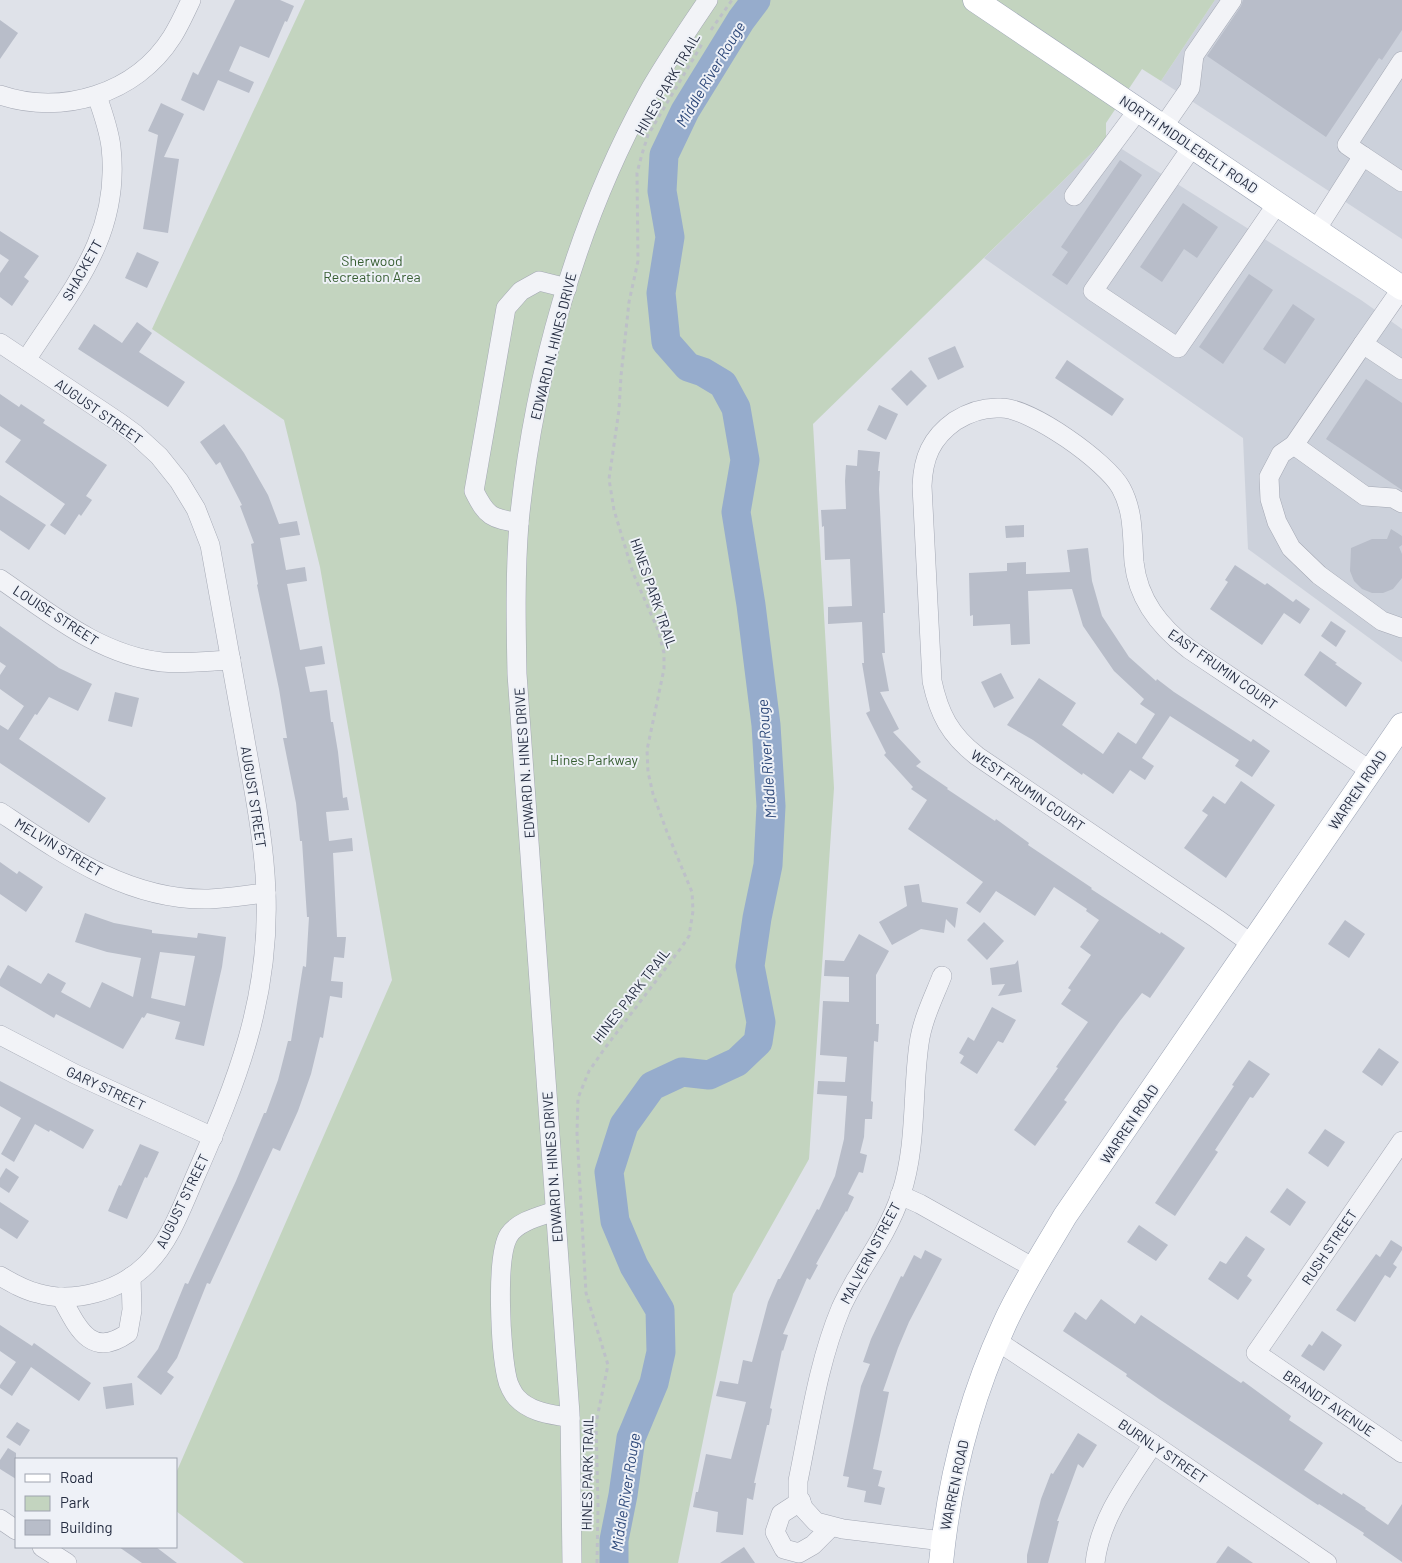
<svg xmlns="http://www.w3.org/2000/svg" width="1402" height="1563" font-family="Barlow,sans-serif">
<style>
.built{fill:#ccd1db}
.green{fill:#c3d4bf}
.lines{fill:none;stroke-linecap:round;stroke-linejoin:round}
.river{stroke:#96accc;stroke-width:29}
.building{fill:#b8bdc9;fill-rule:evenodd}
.minor-casing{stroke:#a4a8b4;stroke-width:20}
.major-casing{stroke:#9da5b6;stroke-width:25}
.path{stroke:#bdc0c8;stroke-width:3;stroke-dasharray:4 4;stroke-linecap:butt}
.minor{stroke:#f2f3f7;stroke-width:19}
.major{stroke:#fff;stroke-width:24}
.labels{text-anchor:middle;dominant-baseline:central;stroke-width:4;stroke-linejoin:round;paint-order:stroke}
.street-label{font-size:14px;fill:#262e42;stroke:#eef1f7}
.park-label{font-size:14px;fill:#375e32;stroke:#eef1f7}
.water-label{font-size:15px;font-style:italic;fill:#2d4879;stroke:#eef1f7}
</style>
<rect width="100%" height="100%" fill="#dfe2e9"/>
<!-- built -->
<g class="built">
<path d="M1215,0H1402V239L1161,81Z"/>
<path d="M1106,139L1361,300L1402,329V662L1248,549L1243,438L984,258Z"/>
</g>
<!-- green -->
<path class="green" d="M305,0H1215L1161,81L1142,69L1106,123V139L813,424L834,788L809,1159L733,1294L678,1563H244L176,1511V1473L392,980L320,567L284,420L152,329Z"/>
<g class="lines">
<!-- river -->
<path class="river" d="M614,1563V1540L623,1495L631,1438L654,1383L661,1352L660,1310L634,1266L615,1221L609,1172L624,1125L652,1086L682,1072L709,1075L737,1062L758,1042L761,1022L750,966L757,918L768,865L771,806L766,725L751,605L736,512L745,460L736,408L723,384L703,372L688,367L666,342L661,293L670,237L662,191L664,155L685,111L741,20L756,0"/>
</g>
<!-- building -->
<g class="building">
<path d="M235,0H280L294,6L287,22L285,21L269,58L240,46L229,71L254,82L249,93L218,80L204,111L181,100L193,72L198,75Z"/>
<path d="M1243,0H1402V30L1382,60L1379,58L1326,137L1207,56L1241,6Z"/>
<path d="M0,20L18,33L0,59Z"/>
<path d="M161,103L184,114L164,157L179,159L168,233L143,229L158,135L148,131Z"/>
<path d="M1120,160L1142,175L1067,285L1052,275L1068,252L1061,247Z"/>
<path d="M1183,203L1218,227L1197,258L1184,249L1162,282L1140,267Z"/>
<path d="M0,231L39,256L24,277L29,281L12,306L0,297V273L9,260L0,254Z"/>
<path d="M137,252L159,262L147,288L125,278Z"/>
<path d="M1249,274L1273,290L1223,364L1199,347Z"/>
<path d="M1293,304L1315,319L1285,364L1263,349Z"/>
<path d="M137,322L152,333L139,352L185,382L168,407L78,349L94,324L122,343Z"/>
<path d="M955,346L964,367L938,380L928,358Z"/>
<path d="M1067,360L1124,399L1112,416L1055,378Z"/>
<path d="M911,370L927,386L907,406L891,389Z"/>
<path d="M1366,379L1402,403V490L1326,439Z"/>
<path d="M0,394L19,407L21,404L45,420L43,423L107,465L86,496L92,500L81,516L79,514L65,535L50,525L65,504L5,462L21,440L0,426Z"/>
<path d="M879,405L898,414L886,440L867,430Z"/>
<path d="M224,424L244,453L268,495L279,524L297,521L300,535L280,538L286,570L305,567L307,581L287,584L300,650L322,646L325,664L305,667L310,692L327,690L331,722H333L338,752L343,798L347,797L349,810L326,812L329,841L352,838L353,851L333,853L337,937H346L344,958L334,957L331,981L343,982L342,998L330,996L323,1038L320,1037L311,1074L298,1111L280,1151L273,1148L210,1284L207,1283L177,1358L167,1372L174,1377L161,1395L137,1377L158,1349L185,1283L188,1284L236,1181L264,1113H266L278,1080L288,1041H291L303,966L306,967L309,917H307L302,841H300L296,803L283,738H287L279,689L257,585L258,584L251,544L254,543L240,506L242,505L220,462L216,465L200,442Z"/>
<path d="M858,450L880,452L878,471H880L879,489L885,613H883L885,653H882L889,691L880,692L899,729L893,732L921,762L916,766L948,788L947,789L995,821L996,819L1029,843L1028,845L1092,888L1091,889L1160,934L1161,932L1185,948L1150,998L1142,993L1120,1021L1064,1100L1067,1102L1035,1146L1014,1130L1058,1068L1056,1067L1088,1022L1061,1004L1071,990L1068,988L1091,955L1080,947L1099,920L1086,911L1087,909L1054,887L1035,916L996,891L980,913L966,903L983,882L908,829L927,800L911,789L913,787L884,755L886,753L866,713L870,711L862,663H864L862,622L828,624V607L852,606L850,559L825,560L824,526L822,527L821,510L846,509L845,481L846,465L857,466Z"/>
<path d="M0,495L46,525L29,550L0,530Z"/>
<path d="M1024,525V537L1006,538L1005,526Z"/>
<path d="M1391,529L1402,536V545L1399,547L1402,554V578L1393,589L1383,593H1372L1362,589L1354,581L1350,571L1351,548L1372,539H1387Z"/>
<path d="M1088,548L1092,581L1102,616L1129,657L1156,681L1157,679L1174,692L1251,742L1253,739L1270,751L1252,777L1235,766L1239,760L1170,716L1142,758L1154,766L1145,780L1130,770L1113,794L1083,773L1082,775L1033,740L1007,725L1039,678L1076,703L1062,725L1103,754L1118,732L1136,744L1155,714L1140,704L1144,699L1114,671L1083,626L1072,589L1028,591L1030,644L1011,645L1010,624L973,626V615L970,616L969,573L1007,571V563L1026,562V574L1070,572L1067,550Z"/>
<path d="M1235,565L1265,585L1267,583L1293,602L1296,599L1310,609L1300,624L1284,613L1262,645L1210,609L1228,582L1225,580Z"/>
<path d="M1331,621L1346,631L1336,647L1321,636Z"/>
<path d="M0,626L59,668L92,684L78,711L49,697L37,715L35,714L19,739L106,798L89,823L0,763V725L8,730L24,706L0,689V675L6,666L0,662Z"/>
<path d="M1320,651L1337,663L1335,664L1362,683L1346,707L1304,675Z"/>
<path d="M1001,673L1014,698L994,708L981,682Z"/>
<path d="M115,692L139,698L132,727L108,721Z"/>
<path d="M1241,781L1275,805L1226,878L1184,848L1208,815L1202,811L1213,796L1225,804Z"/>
<path d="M0,862L17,874L19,871L43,887L26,912L0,894Z"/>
<path d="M919,884L922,902L958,908L955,928L946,919L944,933L921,929L892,945L879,922L907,906L904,886Z"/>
<path d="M85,913L114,923L152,930V933L197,938L198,933L226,937L222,967L204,1046L175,1039L180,1022L147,1013L144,1018L142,1017L123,1049L56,1014L54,1018L0,986V979L8,965L41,984L48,973L66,983L61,992L90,1008L102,982L133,997L141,958L107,952L75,942ZM160,952L195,956L185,1006L151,998Z"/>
<path d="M1345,920L1365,934L1349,958L1328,944Z"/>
<path d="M984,922L1004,941L987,960L967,940Z"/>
<path d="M859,934L889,951L876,975V1024H879L878,1042L874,1041L871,1101L873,1102L872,1119H865L864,1137L860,1153L867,1155L863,1173L859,1172L848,1194L854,1197L847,1212L846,1211L816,1264L818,1265L810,1280L807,1278L783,1334L788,1335L783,1351L782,1350L770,1408L772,1409L769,1425H767L754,1483H756L753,1500L747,1498L743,1535L716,1532L718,1512L693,1507L696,1492H698L706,1454L731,1459L746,1402L716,1396L720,1381L738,1384L743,1360L752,1362L768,1302L778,1279H780L817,1209L819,1210L835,1176L844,1139L847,1096L817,1094L818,1081L845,1082L847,1057L820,1055L823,1001L849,1002V977L824,976L825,960L844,961Z"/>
<path d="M1018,960L1022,992L998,996L1005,984L992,985L990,968L1015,964Z"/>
<path d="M992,1007L1016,1020L1003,1043L998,1041L977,1074L960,1063L964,1056L959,1053L968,1037L974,1041Z"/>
<path d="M1379,1048L1399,1062L1382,1086L1362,1072Z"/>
<path d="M1249,1060L1270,1074L1253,1098L1250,1097L1215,1150L1218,1152L1175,1216L1155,1203L1234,1086L1232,1085Z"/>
<path d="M0,1081L94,1130L83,1149L50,1130L49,1132L35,1124L14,1162L1,1154L21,1118L0,1106Z"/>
<path d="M1325,1129L1345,1142L1328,1167L1308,1153Z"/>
<path d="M140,1144L159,1152L147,1178L145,1177L127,1219L108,1211L119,1185L121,1186Z"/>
<path d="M6,1168L19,1177L9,1193L0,1187V1178Z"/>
<path d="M1287,1188L1306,1202L1290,1226L1270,1212Z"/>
<path d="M0,1202L29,1221L17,1239L0,1228Z"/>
<path d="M1139,1225L1168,1245L1156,1261L1127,1242Z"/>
<path d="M1246,1236L1265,1249L1247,1276L1252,1280L1238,1300L1208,1279L1220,1261L1226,1264Z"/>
<path d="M1391,1240L1402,1247V1250L1393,1264L1397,1267L1390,1278L1385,1275L1355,1322L1336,1310L1376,1254L1380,1257Z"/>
<path d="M925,1250L942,1259L909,1322L898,1348L883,1391L889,1392L873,1469L882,1471L878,1486L885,1488L881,1505L864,1502L866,1491L847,1487L849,1477L843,1476L861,1386L870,1364L863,1362L871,1339L901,1276L903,1277L914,1255L921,1259Z"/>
<path d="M1101,1299L1135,1324L1141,1315L1241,1383L1243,1381L1291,1416L1289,1420L1323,1443L1304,1470L1342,1495L1343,1493L1366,1508L1365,1509L1388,1525L1402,1504V1562L1363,1535L1364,1533L1319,1504L1318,1505L1159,1399L1126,1376L1127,1374L1063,1331L1075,1312L1086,1320Z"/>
<path d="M0,1325L32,1346L34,1343L91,1383L79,1401L31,1367L12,1396L0,1388V1385L16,1362L0,1351Z"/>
<path d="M1322,1331L1342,1345L1324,1371L1301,1356L1309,1344L1312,1346Z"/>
<path d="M132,1383L134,1405L106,1409L103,1387Z"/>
<path d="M17,1422L30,1430L20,1446L6,1437Z"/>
<path d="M1078,1433L1097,1445L1083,1468L1078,1464L1057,1521H1059L1048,1563H1027V1555L1041,1499L1051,1473L1053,1474Z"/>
<path d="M8,1448L16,1453V1479L0,1469V1460Z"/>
<path d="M1228,1546L1253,1563H1216Z"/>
<path d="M119,1547H156L177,1563H142Z"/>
<path d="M744,1547L755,1563H720Z"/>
</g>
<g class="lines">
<!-- minor casing -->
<g class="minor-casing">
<g id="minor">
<path d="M0,95C62,116 136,94 172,37C179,26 185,13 191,0"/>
<path d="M1163,127L1190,88L1194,55L1232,0"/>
<path d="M1192,147L1093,291L1178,348L1277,204"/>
<path d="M1363,156L1402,182"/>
<path d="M1074,196L1138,110"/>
<path d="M1316,230L1363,156L1347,145L1402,61"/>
<path d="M0,343L120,423L135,434L159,456L179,481L196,509L210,545C221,608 233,671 244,734C253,786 264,838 266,892C270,1000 237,1081 195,1177C182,1207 170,1241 147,1264C120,1291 74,1304 37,1293C24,1290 12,1283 0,1276"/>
<path d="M1363,344L1402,288"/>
<path d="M26,360C71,290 121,236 111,147C109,130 103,113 97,96"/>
<path d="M1402,370L1363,344L1294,445L1365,496L1393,498L1402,503"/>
<path d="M1294,445L1281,454L1269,477L1270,499L1277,522L1291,548L1319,575L1382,621L1402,628"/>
<path d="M519,523C491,518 487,517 474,491L506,308L521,291L539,281L567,288"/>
<path d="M0,579C50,613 99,655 162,662C184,664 208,661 231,660"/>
<path d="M0,812C63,854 129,901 209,899C228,898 247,895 266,893"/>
<path d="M1252,944L1217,919L977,756C950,735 939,714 932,681L922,486C923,458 931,438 955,421C969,412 984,407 1001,408C1031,408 1107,462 1121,488C1134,512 1132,536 1134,562C1138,600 1160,627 1189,649L1371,771"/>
<path d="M942,976C934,997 922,1020 919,1044C912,1093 917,1146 901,1194C891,1225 872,1253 855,1281C850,1290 845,1299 841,1308C818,1363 810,1423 798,1481V1496L804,1509L816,1522L843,1529L943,1541"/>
<path d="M0,1035L75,1074L213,1137"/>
<path d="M1402,1141L1256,1353L1402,1453"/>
<path d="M900,1195L920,1204L1034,1268"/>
<path d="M555,1211C541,1216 518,1221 509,1235C495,1257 501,1352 507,1378C508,1384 513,1394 517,1398C531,1413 552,1414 570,1418"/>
<path d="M61,1297C77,1326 90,1360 128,1333L132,1310L131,1277"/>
<path d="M997,1341L1153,1444L1327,1563"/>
<path d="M801,1501L781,1514L775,1532L784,1549L799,1553L813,1545L831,1527"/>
<path d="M0,1519L16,1530"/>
<path d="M42,1547L67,1563"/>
<path d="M572,1563L570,1414L517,674C516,624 515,574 519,523C533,378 576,224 647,95C665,63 687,31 708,0"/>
<path d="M1095,1563C1100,1518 1129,1481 1153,1444"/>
</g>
</g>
<!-- major casing -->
<g class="major-casing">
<g id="major">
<path d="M975,0L1402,288"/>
<path d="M941,1563C949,1482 970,1399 1004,1325C1021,1287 1044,1252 1065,1216L1402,725"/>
</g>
</g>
<!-- path -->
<g class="path">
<path d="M711,30L732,0"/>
<path d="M597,1563L598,1506L596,1423L608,1365L586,1293L577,1133L578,1098L589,1071L605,1048L681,948L689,936L693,911L692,892L667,832L653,794L648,772L647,750L664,669V653L658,630L633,573L614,510L609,479L619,410L621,376L629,302L638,261L637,173L642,154L648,135L702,44"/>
</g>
<!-- minor -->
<use href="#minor" class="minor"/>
<!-- major -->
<use href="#major" class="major"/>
</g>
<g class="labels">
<!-- street labels -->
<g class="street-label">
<text transform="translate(667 84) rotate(-60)">HINES PARK TRAIL</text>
<text transform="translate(1189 144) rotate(34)">NORTH MIDDLEBELT ROAD</text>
<text transform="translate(82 270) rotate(-61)">SHACKETT</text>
<text transform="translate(553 346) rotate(-76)">EDWARD N. HINES DRIVE</text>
<text transform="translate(99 411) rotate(35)">AUGUST STREET</text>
<text transform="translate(654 593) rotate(71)">HINES PARK TRAIL</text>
<text transform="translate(56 615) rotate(33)">LOUISE STREET</text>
<text transform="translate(1223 669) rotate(35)">EAST FRUMIN COURT</text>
<text transform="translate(524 763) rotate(-94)">EDWARD N. HINES DRIVE</text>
<text transform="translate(1028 790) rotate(34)">WEST FRUMIN COURT</text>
<text transform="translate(1357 790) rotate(-56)">WARREN ROAD</text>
<text transform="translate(254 797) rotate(81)">AUGUST STREET</text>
<text transform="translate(59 847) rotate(31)">MELVIN STREET</text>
<text transform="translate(631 995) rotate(-52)">HINES PARK TRAIL</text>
<text transform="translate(106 1088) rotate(25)">GARY STREET</text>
<text transform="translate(1129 1124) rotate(-56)">WARREN ROAD</text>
<text transform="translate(552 1167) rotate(-94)">EDWARD N. HINES DRIVE</text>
<text transform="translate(182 1201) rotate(-64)">AUGUST STREET</text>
<text transform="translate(1329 1247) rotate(-56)">RUSH STREET</text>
<text transform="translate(870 1253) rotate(-62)">MALVERN STREET</text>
<text transform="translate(1329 1403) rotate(34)">BRANDT AVENUE</text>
<text transform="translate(1163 1451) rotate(34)">BURNLY STREET</text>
<text transform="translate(587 1473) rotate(-89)">HINES PARK TRAIL</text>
<text transform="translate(954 1485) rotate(-78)">WARREN ROAD</text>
</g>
<!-- park labels -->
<g class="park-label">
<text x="372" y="260">Sherwood<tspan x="372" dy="16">Recreation Area</tspan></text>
<text x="594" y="759">Hines Parkway</text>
</g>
<!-- water labels -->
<g class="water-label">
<text transform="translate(710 74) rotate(-59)">Middle River Rouge</text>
<text transform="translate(766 759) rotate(-94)">Middle River Rouge</text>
<text transform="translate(625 1492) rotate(-81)">Middle River Rouge</text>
</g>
</g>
<!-- legend -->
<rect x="15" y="1458" width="162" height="90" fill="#eef1f7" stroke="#9ea3af"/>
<rect x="25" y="1474" width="25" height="8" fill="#ffffff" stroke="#9ea3af"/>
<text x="60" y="1483" font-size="15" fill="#262e42">Road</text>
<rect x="25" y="1496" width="25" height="15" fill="#c3d4bf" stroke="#9ea3af"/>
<text x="60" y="1508" font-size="15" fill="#262e42">Park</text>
<rect x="25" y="1520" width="25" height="15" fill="#b8bdc9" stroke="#9ea3af"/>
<text x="60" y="1533" font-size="15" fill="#262e42">Building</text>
</svg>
